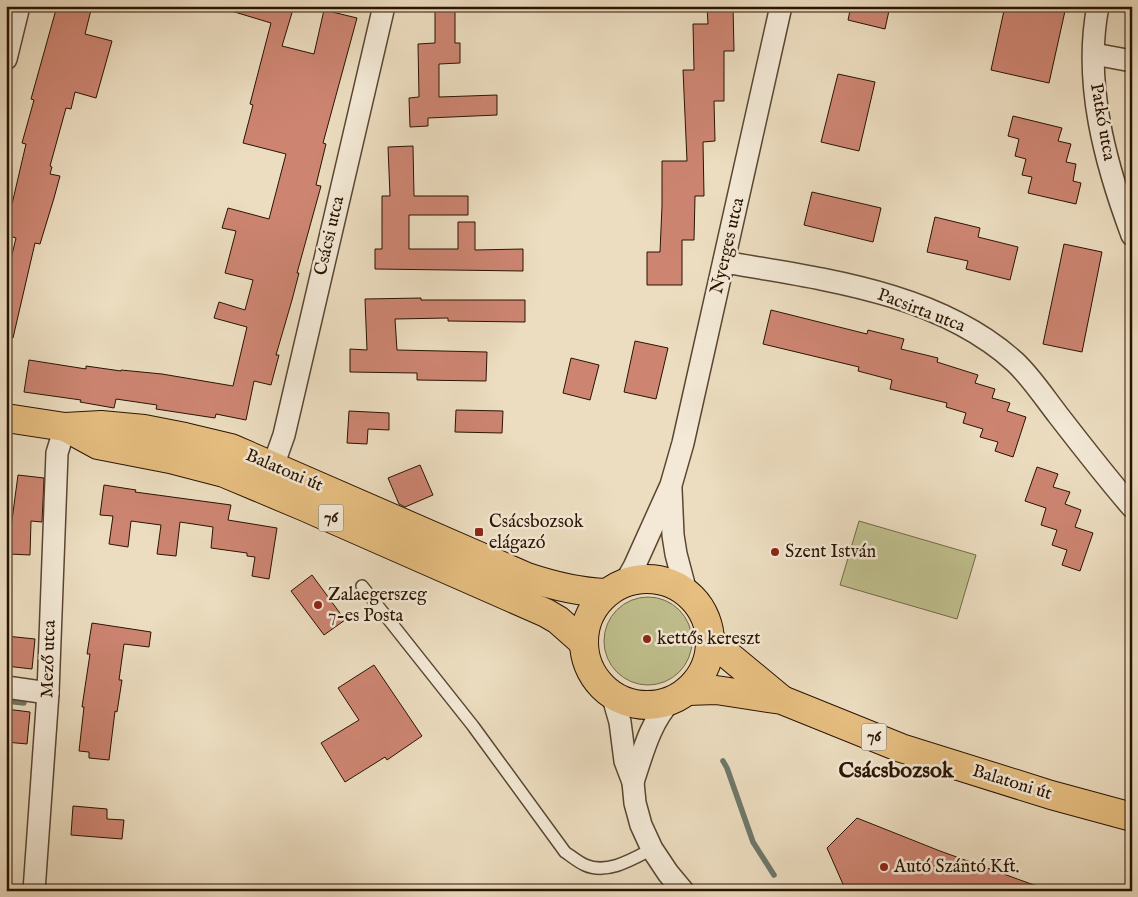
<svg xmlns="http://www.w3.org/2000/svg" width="1138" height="897" font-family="'IM FELL English',serif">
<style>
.green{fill:#bfbf8d;stroke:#746947}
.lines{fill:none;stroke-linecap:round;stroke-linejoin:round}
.stream{stroke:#6d786b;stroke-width:5.5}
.building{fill:#cd8572;stroke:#2a1301}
.lane-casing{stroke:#5a4631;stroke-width:14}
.street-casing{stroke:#5a4631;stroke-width:24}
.primary-casing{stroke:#2a1301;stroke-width:30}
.lane{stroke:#f3e9d6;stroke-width:11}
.street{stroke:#f3e9d6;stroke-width:21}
.primary{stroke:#e6be80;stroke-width:28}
.poi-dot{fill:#8f2418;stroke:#f3e9d6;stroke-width:2}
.labels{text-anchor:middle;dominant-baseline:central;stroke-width:5;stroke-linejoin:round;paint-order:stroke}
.shield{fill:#f3e9d6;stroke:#665341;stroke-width:1}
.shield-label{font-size:16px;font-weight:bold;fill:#2a1301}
.street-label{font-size:18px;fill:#2a1301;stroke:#f3e9d6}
.poi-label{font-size:18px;fill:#2a1301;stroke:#f3e9d6;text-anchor:start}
.district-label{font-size:22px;font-weight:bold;fill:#2a1301;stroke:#f3e9d6}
</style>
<rect width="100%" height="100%" fill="#ecddc0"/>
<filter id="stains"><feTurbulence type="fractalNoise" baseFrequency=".004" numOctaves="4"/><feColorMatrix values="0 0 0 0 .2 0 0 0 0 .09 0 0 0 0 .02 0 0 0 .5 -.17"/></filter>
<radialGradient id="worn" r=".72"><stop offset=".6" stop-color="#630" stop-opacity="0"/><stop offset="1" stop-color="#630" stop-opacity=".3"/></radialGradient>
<!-- green -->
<g class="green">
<path d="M859,521L976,555L957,619L840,585Z"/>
<circle cx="648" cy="641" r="44"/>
</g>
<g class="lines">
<!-- stream -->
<g class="stream">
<path d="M6,701L24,703"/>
<path d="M723,761L727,768L753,842L774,875"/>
</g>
</g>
<!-- building -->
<g class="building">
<path d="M57,6H92L85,34L112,41L96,98L75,92L71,109L66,108L50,166L52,167L50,174L60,176L54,198L40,244L35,243L13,338H6V279L16,238L6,235V220L11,203L12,204L26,144L22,143L34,100L31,99Z"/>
<path d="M229,6H294L282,46L314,54L324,10L357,18L323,143L326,144L316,185L321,186L297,273H299L292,300L276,355H279L271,385L254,381L246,420L216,414L215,418L156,409L157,405L116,399L114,408L80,402L81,400L24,392L29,360L86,369V366L121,371V370L162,374L233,386L247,327L214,318L219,302L245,310L253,280L225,273L236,231L222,228L228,208L269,219L286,154L243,143L253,105L250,104L271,23L228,10Z"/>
<path d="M435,6H455V43H460V63L439,64V97L497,95V115L428,118V126L410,127L409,98L419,97L418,44L435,43Z"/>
<path d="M707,6H733L734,51H724V101H714L715,141L703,142L704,196H695L694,240H682V285H647V252H660L662,206V161H687L683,70H694L693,24H708Z"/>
<path d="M851,6H890L885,29L848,20Z"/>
<path d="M1005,6H1041L1065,11L1049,83L991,70Z"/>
<path d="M838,74L875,82L859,151L821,142Z"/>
<path d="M1013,116L1062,128L1058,141L1071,144L1066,162L1076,164L1073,181L1081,183L1076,204L1028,193L1032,177L1022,175L1026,159L1015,156L1019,139L1008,136Z"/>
<path d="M413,146L414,196H468V215H409V249H458V222H475V250L523,249V271L375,269V249H382V196H390L388,147Z"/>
<path d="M812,192L881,208L873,242L804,225Z"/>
<path d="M935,217L980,228L978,237L1018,247L1010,280L966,269L968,261L927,252Z"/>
<path d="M1064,244L1102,252L1082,352L1043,344Z"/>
<path d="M421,298V300H525V322L448,321V318L395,319L397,350L487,352L486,381L417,380V373L350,372V349L367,350L365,299Z"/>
<path d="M771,310L867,334L868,330L904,339L901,349L938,358L937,362L978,375L975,383L995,389L992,398L1010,403L1007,411L1026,417L1013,457L995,451L998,442L980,437L983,429L963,423L966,413L946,407L947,403L890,389L892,380L858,371L859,367L763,344Z"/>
<path d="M635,341L668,348L656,399L624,392Z"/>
<path d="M571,358L599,365L590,400L563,393Z"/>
<path d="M456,410L503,411L502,433L455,432Z"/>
<path d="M349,411L389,413V430L368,429L367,444L347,443Z"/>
<path d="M420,465L433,495L405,507L399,504L388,478Z"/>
<path d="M1037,467L1058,474L1053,487L1070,492L1065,504L1081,510L1075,527L1093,533L1080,571L1062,565L1067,550L1052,545L1057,530L1041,525L1046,508L1025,501Z"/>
<path d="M18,475L44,478L42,522L31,521L30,555L9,554V535H10Z"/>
<path d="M104,485L136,490L135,492L231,505L228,520L277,528L269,579L252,576L255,557L247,556V553L211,548L213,527L180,522L176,556L157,554L161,525L131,521L128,547L109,544L113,516L100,515Z"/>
<path d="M312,575L345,620L324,635L291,591Z"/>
<path d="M92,623L151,632L149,647L124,644L119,680H122L117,712L115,711L109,760L89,758V752L79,751L84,707H82L90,654H87Z"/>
<path d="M6,636L35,639L32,669L6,666Z"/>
<path d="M374,665L422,736L387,760L385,757L345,782L321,743L359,720L338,688Z"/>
<path d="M6,709L30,712L27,744L6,742Z"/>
<path d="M73,806L107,809V819L124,820L122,839L71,835Z"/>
<path d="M857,818L940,851L1045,889V891H846L827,848Z"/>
</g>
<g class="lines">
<!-- lane casing -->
<g class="lane-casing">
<path id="lane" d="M362,586L473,726L565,852C571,856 578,862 585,865C607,875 633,859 652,849"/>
</g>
<!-- street casing -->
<g class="street-casing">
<g id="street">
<path d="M1098,6C1083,82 1105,163 1132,235"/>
<path d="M1094,54L1132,61"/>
<path d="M6,59L19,6"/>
<path d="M724,262C822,279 938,292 1015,362C1031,377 1044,397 1058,415C1082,446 1106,477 1132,507"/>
<path d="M273,466L284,435L384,6"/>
<path d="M671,489L673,535L676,554L686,592"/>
<path d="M625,583L634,567L671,485L683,443L781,6"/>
<path d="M6,687L48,693"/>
<path d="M612,694L620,722L625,761L633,782L635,803L641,825L652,849L668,873L683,891"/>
<path d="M633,782C643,752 650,723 671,700"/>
<path d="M34,891L48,693L57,453L65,427"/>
</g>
</g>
<!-- primary casing -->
<g class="primary-casing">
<g id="primary">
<path d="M6,418L65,427L101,425L144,429L185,437L231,448L527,577C554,586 578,592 606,593"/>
<path d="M65,427L98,445L170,459L224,473L305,507L546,613L558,620L584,643"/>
<circle cx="647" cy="642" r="63"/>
<path d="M711,641L781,699"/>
<path d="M687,691L716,690L782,700L901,748L1051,795L1132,817"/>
</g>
</g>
<!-- lane -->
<use href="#lane" class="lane"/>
<!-- street -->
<use href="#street" class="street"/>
<!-- primary -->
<use href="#primary" class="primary"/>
</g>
<!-- markers -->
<g class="poi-dot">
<rect x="474" y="527" width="10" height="10" rx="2.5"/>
<circle cx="775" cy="552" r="5"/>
<circle cx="318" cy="605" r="5"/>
<circle cx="647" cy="639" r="5"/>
<circle cx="884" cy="867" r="5"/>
</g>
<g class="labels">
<!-- shield labels -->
<g class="shield">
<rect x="318.5" y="504.5" width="25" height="27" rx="4"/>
<rect x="861.5" y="723.5" width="25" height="27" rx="4"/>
</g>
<g class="shield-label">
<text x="331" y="518">76</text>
<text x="874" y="737">76</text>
</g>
<!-- street labels -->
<g class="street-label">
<text transform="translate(1102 122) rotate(80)">Patkó utca</text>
<text transform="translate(330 236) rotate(-77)">Csácsi utca</text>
<text transform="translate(728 246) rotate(-77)">Nyerges utca</text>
<text transform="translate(921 311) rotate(21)">Pacsirta utca</text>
<text transform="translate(284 471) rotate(23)">Balatoni út</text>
<text transform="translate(49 659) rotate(-88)">Mező utca</text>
<text transform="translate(1012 783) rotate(17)">Balatoni út</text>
</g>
<!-- poi labels -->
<g class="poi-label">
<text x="489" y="522">Csácsbozsok<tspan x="489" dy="21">elágazó</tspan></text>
<text x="785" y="552">Szent István</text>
<text x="328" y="595">Zalaegerszeg<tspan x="328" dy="21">7-es Posta</tspan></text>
<text x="657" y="639">kettős kereszt</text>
<text x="894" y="867">Autó Szántó Kft.</text>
</g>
<!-- district labels -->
<g class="district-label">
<text x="896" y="771">Csácsbozsok</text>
</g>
</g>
<!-- margin -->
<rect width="1138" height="897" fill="none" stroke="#ecddc0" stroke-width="25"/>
<rect x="8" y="8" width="1123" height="882" fill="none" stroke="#2a1301" stroke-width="2.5"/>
<rect x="12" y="12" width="1113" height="872" fill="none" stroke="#2a1301"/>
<rect width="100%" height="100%" filter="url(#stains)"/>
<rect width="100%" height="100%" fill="url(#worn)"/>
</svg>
